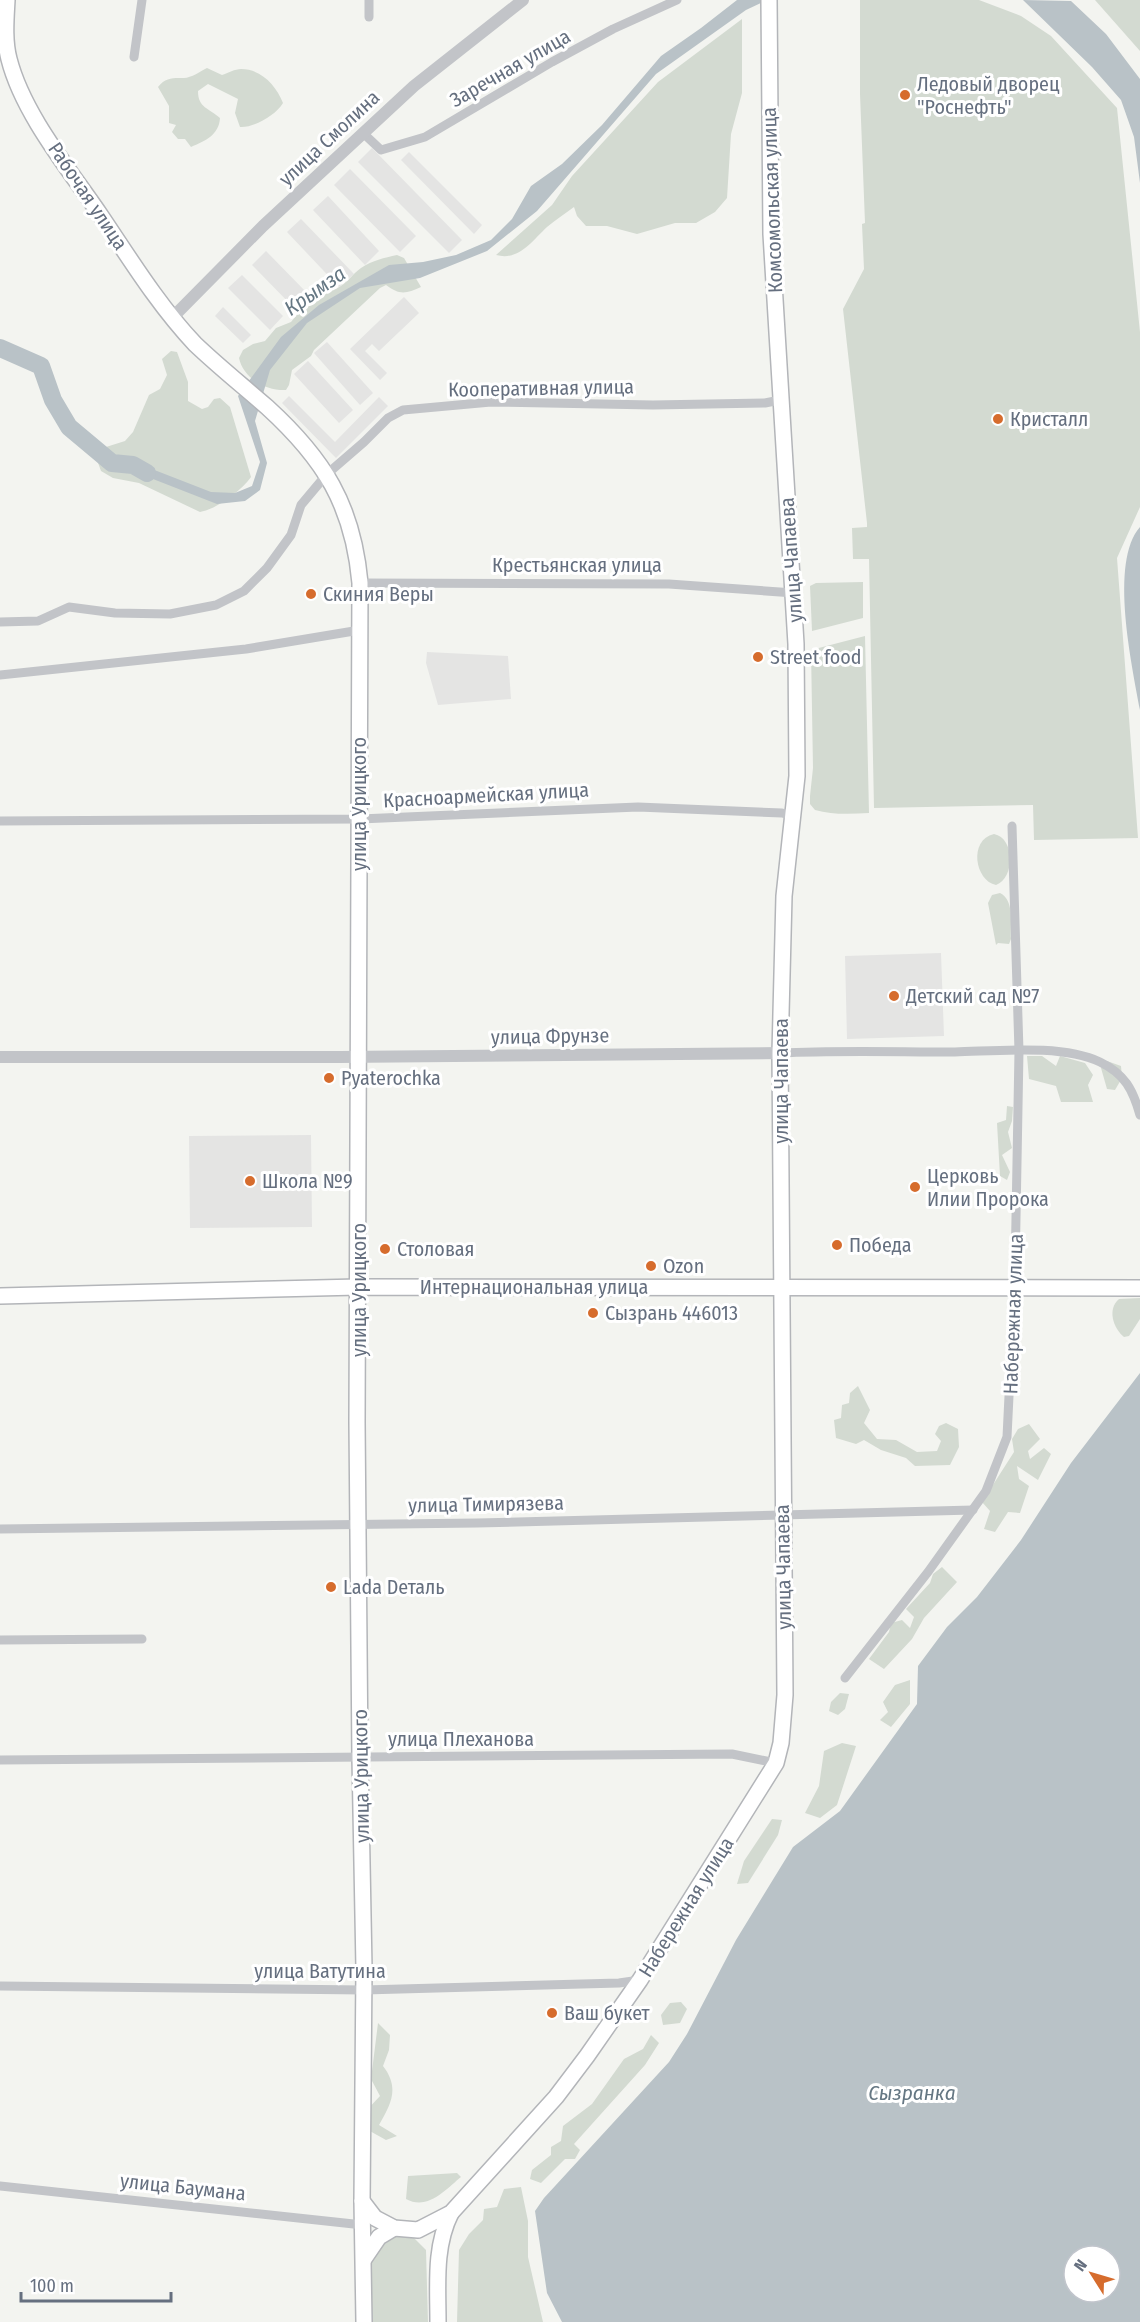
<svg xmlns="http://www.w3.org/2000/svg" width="1140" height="2322" font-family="'Fira Sans Condensed',sans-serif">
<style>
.built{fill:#e4e4e3}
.green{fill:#d3dad1}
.water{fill:#b9c2c7;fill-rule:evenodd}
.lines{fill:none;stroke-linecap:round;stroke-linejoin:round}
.river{stroke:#b9c2c7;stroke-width:18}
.primary-casing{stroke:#b3b5b9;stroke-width:18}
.minor{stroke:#c2c4c8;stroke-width:9}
.tertiary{stroke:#c2c4c8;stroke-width:12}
.primary{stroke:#fff;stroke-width:15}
.poi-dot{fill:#d66c2d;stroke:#fff;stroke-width:2}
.labels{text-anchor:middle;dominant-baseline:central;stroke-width:6;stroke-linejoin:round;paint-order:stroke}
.street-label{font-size:20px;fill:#656f7f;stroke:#fff}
.poi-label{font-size:20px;fill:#656f7f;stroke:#fff;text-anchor:start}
.water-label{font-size:21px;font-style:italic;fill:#657783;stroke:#fff}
</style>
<rect width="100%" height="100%" fill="#f3f4f0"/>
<!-- built -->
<g class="built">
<path d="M372,148L462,240L449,253L358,162Z"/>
<path d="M409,152L482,225L474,234L401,160Z"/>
<path d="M350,169L416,236L400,252L334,185Z"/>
<path d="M328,196L379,251L365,265L313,210Z"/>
<path d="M301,219L354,274L339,287L287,232Z"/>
<path d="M266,251L309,295L295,309L252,265Z"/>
<path d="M242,275L283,316L270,330L228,288Z"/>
<path d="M404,297L419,313L379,351L372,344L365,351L387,373L380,380L350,349Z"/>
<path d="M223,307L251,335L243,343L215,316Z"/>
<path d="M327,342L373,393L360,405L314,353Z"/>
<path d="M308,361L353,410L339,423L294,374Z"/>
<path d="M289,396L335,442L379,397L388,406L336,458L282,403Z"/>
<path d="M427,652L508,656L511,699L438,705L426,663Z"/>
<path d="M941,953L944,1036L847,1039L845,956Z"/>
<path d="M311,1135L312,1227L190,1228L189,1136Z"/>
</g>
<!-- green -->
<g class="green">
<path d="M860,0H979L1021,16L1051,36L1117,108L1140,332V507L1117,558L1138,838L1034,840L1033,805L874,808L869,559H853L852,528L867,527V523L843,309L864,269L862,224L865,223L860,94Z"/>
<path d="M1095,0H1140V51Z"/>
<path d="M742,19V93L731,134L727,198L715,212L696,223H675L637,234L607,226H586L577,216L574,207C565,214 555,220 547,227C531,242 519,261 496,255L552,205L572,176L658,82Z"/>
<path d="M207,68L222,75C228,73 235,69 241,69C261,69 276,85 283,103C276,115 254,128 240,127L235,113L238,99L208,84L198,91C198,108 209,108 220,118C219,135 205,141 191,147L185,139H178L172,132L176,125L169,123V106L158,87C166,77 173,78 184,78C191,78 201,71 207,68Z"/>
<path d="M397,255L404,258L421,287C406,294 399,295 386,285L380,288L314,350L311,356L292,370L289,385L286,390C266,391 243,378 239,358L243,350L253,344L265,341L276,328L291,322L300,311L313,302L323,290L333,287L336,289C348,283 352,274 361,268C373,260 384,258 397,255Z"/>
<path d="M171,351L177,352L188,382V401L202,409L208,407L214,399L220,398L230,407L251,477C241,491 217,509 200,512L139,483L113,478L101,471L97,460L106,447L125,441L133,432L149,395L160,389L167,375L162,359Z"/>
<path d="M863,582V618L812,631L810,586L816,583Z"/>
<path d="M865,636L869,813C851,814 832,815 815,810L810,804V796L813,768L811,650Z"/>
<path d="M994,834C1015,838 1015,878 996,885C975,881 968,840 994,834Z"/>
<path d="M1000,893C1015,900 1010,925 1011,939L1009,944L998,943L996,945L988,903L992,895Z"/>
<path d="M1027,1056H1042L1056,1066L1060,1056L1085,1063L1093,1075L1088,1085L1093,1102H1061L1056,1086L1029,1079Z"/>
<path d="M1107,1061L1121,1066L1122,1078L1115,1090L1107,1089L1101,1068Z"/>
<path d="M1007,1106L1013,1107L1012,1121L1008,1132L1012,1148L1002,1155L1010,1172L1007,1180L1000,1176L997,1123L1006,1120Z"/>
<path d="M1140,1298V1319L1129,1336L1124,1337C1113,1328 1107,1309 1119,1299Z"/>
<path d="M858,1386L870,1410L864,1423L877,1439L896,1440L917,1452L937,1451L941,1441L935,1434L939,1426L946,1423L958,1429L959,1447L950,1465L915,1466L906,1458L881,1450L864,1440L856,1444L836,1438L834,1420L841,1418L842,1405L849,1403L850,1393Z"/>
<path d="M1029,1424L1040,1439L1028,1451L1030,1459L1044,1448L1051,1454L1038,1480L1017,1466L1019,1479L1029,1486L1020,1513L1008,1512L995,1532L984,1529L990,1511L982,1502L1014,1452L1012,1439L1018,1429Z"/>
<path d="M942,1567L957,1582L924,1618L912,1639L884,1669L869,1659L889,1632L891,1623L902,1620L910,1628L914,1617L906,1609L930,1583L933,1574Z"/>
<path d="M910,1680V1704L891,1727L880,1720L888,1712L883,1702L895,1685Z"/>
<path d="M840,1693L849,1694L845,1709L838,1715L829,1711L831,1702Z"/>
<path d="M842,1743L856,1746L837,1805L820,1818L805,1813L819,1786L824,1751Z"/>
<path d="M772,1819L782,1820L778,1835L748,1883L737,1884L744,1861Z"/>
<path d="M681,2002L687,2009L680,2023L663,2025L661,2015L670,2003Z"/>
<path d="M378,2023L390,2035L389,2050L383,2066C400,2088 391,2104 379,2125L397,2136L386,2140L368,2130L366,2111L380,2096L371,2079Z"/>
<path d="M651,2035L659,2043L645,2065L574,2144L580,2150L575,2159H565L541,2183L530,2179L532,2170L551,2155V2147L561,2141L563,2126L592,2104L624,2059L643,2049Z"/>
<path d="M457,2173L461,2177C446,2189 428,2211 406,2199L408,2176Z"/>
<path d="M521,2187L528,2221V2257L543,2322H457L459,2250L469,2234L483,2220L484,2209L497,2207L504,2189Z"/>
<path d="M397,2235L412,2236L426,2250L428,2322H372V2256L376,2247Z"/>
</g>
<!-- water -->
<g class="water">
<path d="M737,0H767L746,10L656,74L537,211L487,251L420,278L360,288L307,323L270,370L255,421L267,463L260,490L245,501L217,504L153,479L124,471L126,462L157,471L211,492L235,493L252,486L260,462L238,396L281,337L319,305L389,265L423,262L456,255L491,240L512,219L531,186L562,164L602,125L661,56L701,28Z"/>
<path d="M1023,0L1071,1L1106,34L1140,79V183L1134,137L1121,100L1092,67Z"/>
<path d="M1140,527V710C1132,665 1109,562 1140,527Z"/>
<path d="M1140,1373V2322H562L547,2293L535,2211L544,2198L669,2062L687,2034L736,1940L793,1847L840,1811L917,1704L918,1666L947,1627L977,1597L1021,1540L1071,1463ZM1074,2256H1110V2292H1074Z"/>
</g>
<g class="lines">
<!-- river -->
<path class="river" d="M0,348L41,366L53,400L69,427L112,463L133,465L147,473"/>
<!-- primary casing -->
<g class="primary-casing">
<g id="primary">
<path d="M7,0C6,19 4,40 9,59C23,114 69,169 101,216C130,259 159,306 195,344C218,366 243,386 267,407C324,459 353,505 360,583L357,1422L360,1758L364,1968L362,2201L364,2322"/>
<path d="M0,1296L358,1287L1140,1288"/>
<path d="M362,2201L375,2218L394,2228L418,2230L451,2213L556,2097L587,2056L640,1980L776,1763L781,1743L785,1695L780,1053L784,896L797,776L796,644L771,234L769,0"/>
<path d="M364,2259L379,2237L394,2228"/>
<path d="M438,2322C438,2285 434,2247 451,2213"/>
</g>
</g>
<!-- minor -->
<g class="minor">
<path d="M369,0V17"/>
<path d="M134,57L142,0"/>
<path d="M363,133L381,150L425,137L552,62L613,29L677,0"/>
<path d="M360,583L669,584L794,593"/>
<path d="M0,622L38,621L69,607L115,613L170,614L216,605L244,591L267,568L291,535L301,505L327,474L364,442L388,418L403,410L491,402L653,405L765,403L780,400"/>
<path d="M0,675L246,649L360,630"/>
<path d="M0,821L360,819L638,807L782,813L793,816"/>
<path d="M780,1053C838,1050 896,1052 955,1052C998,1051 1062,1044 1100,1062C1125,1074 1133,1090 1140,1115"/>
<path d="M0,1529L477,1523L973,1510"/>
<path d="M0,1640L142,1639"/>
<path d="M845,1678L928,1572L986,1491L1007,1437L1015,1273L1019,1051L1012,826"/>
<path d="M0,1760L732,1754L776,1763"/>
<path d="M0,1986L364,1990L619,1983L640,1980"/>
<path d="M0,2186L363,2225"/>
</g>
<!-- tertiary -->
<g class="tertiary">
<path d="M173,317L263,226L414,86L523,0"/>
<path d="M0,1057H340L780,1053"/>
</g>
<!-- primary -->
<use href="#primary" class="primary"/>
</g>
<!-- markers -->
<g class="poi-dot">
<circle cx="905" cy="95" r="6"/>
<circle cx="998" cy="419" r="6"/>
<circle cx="311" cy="594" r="6"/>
<circle cx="758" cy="657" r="6"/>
<circle cx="894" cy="996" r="6"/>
<circle cx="329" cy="1078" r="6"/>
<circle cx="250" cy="1181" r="6"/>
<circle cx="915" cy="1187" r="6"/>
<circle cx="837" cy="1245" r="6"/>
<circle cx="385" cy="1249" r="6"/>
<circle cx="651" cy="1266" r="6"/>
<circle cx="593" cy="1313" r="6"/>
<circle cx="331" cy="1587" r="6"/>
<circle cx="552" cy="2013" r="6"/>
</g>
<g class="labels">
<!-- street labels -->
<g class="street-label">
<text transform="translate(510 68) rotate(-30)">Заречная улица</text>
<text transform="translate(329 138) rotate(-43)">улица Смолина</text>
<text transform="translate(88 196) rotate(56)">Рабочая улица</text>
<text transform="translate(772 200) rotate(-92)">Комсомольская улица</text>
<text transform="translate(541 388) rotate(-1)">Кооперативная улица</text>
<text transform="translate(791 560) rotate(-94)">улица Чапаева</text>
<text x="577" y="565">Крестьянская улица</text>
<text transform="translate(486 795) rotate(-3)">Красноармейская улица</text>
<text transform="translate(359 804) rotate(-90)">улица Урицкого</text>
<text transform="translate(550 1036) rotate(-1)">улица Фрунзе</text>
<text transform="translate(781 1081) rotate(-90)">улица Чапаева</text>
<text x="534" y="1287">Интернациональная улица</text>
<text transform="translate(359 1290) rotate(-90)">улица Урицкого</text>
<text transform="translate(1013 1314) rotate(-88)">Набережная улица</text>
<text transform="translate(486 1504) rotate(-1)">улица Тимирязева</text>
<text transform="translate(783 1567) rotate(-91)">улица Чапаева</text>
<text x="461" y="1739">улица Плеханова</text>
<text transform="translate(361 1776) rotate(-91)">улица Урицкого</text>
<text transform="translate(686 1907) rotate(-58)">Набережная улица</text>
<text x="320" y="1971">улица Ватутина</text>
<text transform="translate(183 2187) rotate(6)">улица Баумана</text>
</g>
<!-- poi labels -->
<g class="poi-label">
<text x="917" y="84">Ледовый дворец<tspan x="917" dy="23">"Роснефть"</tspan></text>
<text x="1010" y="419">Кристалл</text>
<text x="323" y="594">Скиния Веры</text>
<text x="770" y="657">Street food</text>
<text x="906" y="996">Детский сад №7</text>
<text x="341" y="1078">Pyaterochka</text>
<text x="927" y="1176">Церковь<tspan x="927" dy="23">Илии Пророка</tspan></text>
<text x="262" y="1181">Школа №9</text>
<text x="849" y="1245">Победа</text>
<text x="397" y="1249">Столовая</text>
<text x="663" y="1266">Ozon</text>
<text x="605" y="1313">Сызрань 446013</text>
<text x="343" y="1587">Lada Dеталь</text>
<text x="564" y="2013">Ваш букет</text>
</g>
<!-- water labels -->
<g class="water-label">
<text transform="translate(315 291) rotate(-35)">Крымза</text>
<text x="912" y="2093">Сызранка</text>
</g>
</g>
<!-- north arrow -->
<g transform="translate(1092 2274) rotate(307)"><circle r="28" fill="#ffffff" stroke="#c1c5cc" stroke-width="1.5"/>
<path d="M0-4.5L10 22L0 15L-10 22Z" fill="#d66c2d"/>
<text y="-9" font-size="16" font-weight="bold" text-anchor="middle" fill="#656f7f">N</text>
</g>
<!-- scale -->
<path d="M21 2292v9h150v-9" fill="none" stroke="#656f7f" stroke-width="3"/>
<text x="30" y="2292" font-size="18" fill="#656f7f" stroke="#ffffff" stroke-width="4.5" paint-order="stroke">100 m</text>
</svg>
